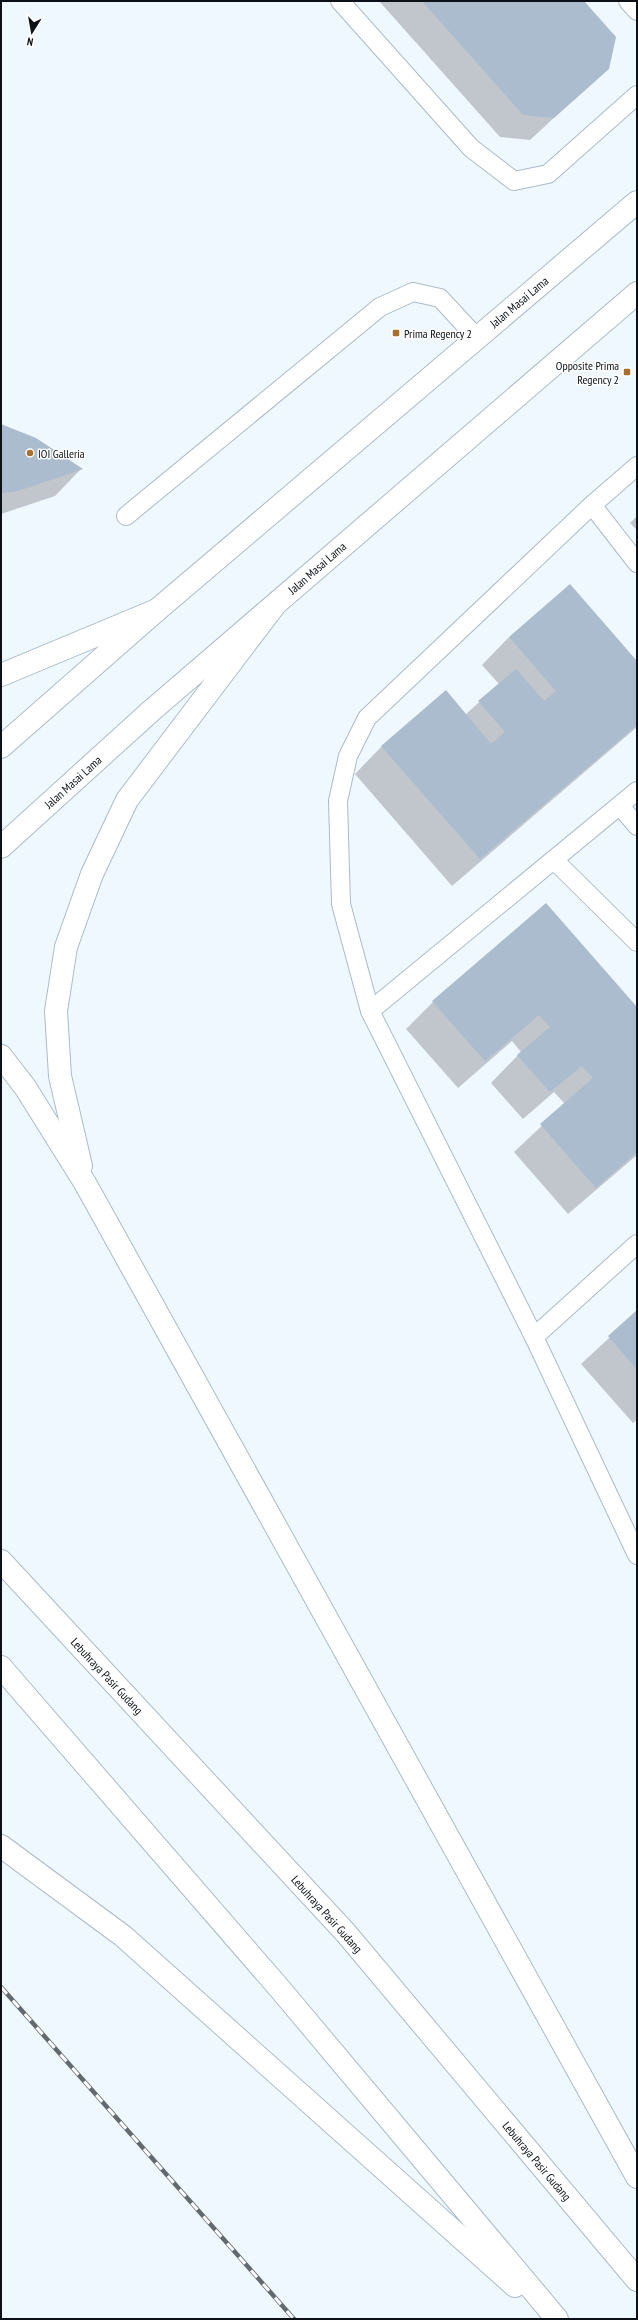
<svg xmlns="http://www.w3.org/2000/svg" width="638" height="2320" font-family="'PT Sans Narrow',sans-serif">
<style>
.shadow{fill:#0003}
.building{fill:#aabccd}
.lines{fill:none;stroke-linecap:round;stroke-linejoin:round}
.service-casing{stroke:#a9bbcc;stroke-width:20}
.primary-casing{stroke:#a9bbcc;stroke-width:24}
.trunk-casing{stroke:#a9bbcc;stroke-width:24}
.service{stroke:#fff;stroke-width:18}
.primary{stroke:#fff;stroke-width:22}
.trunk{stroke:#fff;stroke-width:22}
.rail-casing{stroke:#62696f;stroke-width:4.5}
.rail{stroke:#fff;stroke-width:3;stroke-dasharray:9;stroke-linecap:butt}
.poi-dot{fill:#a86f2d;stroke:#fff;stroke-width:1.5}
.labels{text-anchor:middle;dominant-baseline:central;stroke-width:3;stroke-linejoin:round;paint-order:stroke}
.street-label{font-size:12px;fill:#0b1117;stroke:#fff}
.poi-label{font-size:12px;fill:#0b1117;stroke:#fff;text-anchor:start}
</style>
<rect width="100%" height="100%" fill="#f0f8ff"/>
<!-- shadow -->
<g class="shadow">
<path d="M379,1H582L608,68L530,140L500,137Z"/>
<path d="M1,425L81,469L55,496L1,514Z"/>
<path d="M637,516V530L630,523Z"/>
<path d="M509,637L637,663V727L452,886L355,774L382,746L465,715L499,684L482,665Z"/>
<path d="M433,1002L637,1009V1155L568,1214L514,1152L565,1104L554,1092L523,1119L491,1083L521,1052L512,1041L458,1088L406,1029Z"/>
<path d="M637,1312V1420L633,1423L581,1364Z"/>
</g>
<!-- building -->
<g class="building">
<path d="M422,1H584L616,37L609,69L554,118L523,115Z"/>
<path d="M1,424L36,438L83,469L18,491L1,493Z"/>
<path d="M570,584L637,661V725L480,859L381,746L446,690L491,744L505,732L478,701L516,669L544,701L556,691L509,637Z"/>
<path d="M546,903L637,1007V1152L596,1188L540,1124L593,1078L582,1066L550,1092L517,1055L550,1027L539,1015L485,1061L432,1001Z"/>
<path d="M637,1310V1370L608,1336Z"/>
</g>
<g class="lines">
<!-- service casing -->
<g class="service-casing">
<g id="service">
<path d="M340,1L471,148L514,181L548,174L637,95"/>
<path d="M628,1L637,11"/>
<path d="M637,466L592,505L367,718L348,756L338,801L341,904L370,1011L534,1337L637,1555"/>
<path d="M592,505L637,563"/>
<path d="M126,516L380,307L413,292L440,298L477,338"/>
<path d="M620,806L637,826"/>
<path d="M554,860L637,942"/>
<path d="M370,1011L637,791"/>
<path d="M534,1337L637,1244"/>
</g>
</g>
<!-- primary casing -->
<g class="primary-casing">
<g id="primary">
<path d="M1,747L157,610L637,202"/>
<path d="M1,847L151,711L637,293"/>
</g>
</g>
<!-- trunk casing -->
<g class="trunk-casing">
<g id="trunk">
<path d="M1,675L157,610"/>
<path d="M1,1056L25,1087L85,1183L637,2177"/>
<path d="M81,1166L60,1076L56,1011L66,947L92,874L127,800L274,606"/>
<path d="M1,1561L345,1932L637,2280"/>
<path d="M1,1667L280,1989L557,2319"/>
<path d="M1,1846L123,1936L515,2286"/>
</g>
</g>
<!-- service -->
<use href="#service" class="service"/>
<!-- primary -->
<use href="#primary" class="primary"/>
<!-- trunk -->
<use href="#trunk" class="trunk"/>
<!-- rail casing -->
<g class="rail-casing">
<path id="rail" d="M1,1987L294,2319"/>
</g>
<!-- rail -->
<use href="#rail" class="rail"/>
</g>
<!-- markers -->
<g class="poi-dot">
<rect x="392" y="329" width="8" height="8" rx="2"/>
<rect x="623" y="368" width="8" height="8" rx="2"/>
<circle cx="30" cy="453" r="4"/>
</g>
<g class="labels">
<!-- street labels -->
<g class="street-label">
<text transform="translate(519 302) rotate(-40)">Jalan Masai Lama</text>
<text transform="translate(317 568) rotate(-41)">Jalan Masai Lama</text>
<text transform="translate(73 782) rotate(-42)">Jalan Masai Lama</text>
<text transform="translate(107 1676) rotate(47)">Lebuhraya Pasir Gudang</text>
<text transform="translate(327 1914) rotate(48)">Lebuhraya Pasir Gudang</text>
<text transform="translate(537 2161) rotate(50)">Lebuhraya Pasir Gudang</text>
</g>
<!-- poi labels -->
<g class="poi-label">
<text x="404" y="333">Prima Regency 2</text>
<text x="619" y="365" text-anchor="end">Opposite Prima<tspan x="619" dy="14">Regency 2</tspan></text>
<text x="38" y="453">IOI Galleria</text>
</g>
</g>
<!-- border -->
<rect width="638" height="2320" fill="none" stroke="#0b1117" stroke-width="4"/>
<!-- north arrow -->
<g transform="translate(32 32) rotate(191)" stroke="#ffffff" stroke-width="3" paint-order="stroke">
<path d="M0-3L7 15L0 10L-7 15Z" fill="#0b1117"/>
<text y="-6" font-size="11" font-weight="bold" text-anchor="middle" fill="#0b1117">N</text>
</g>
</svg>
